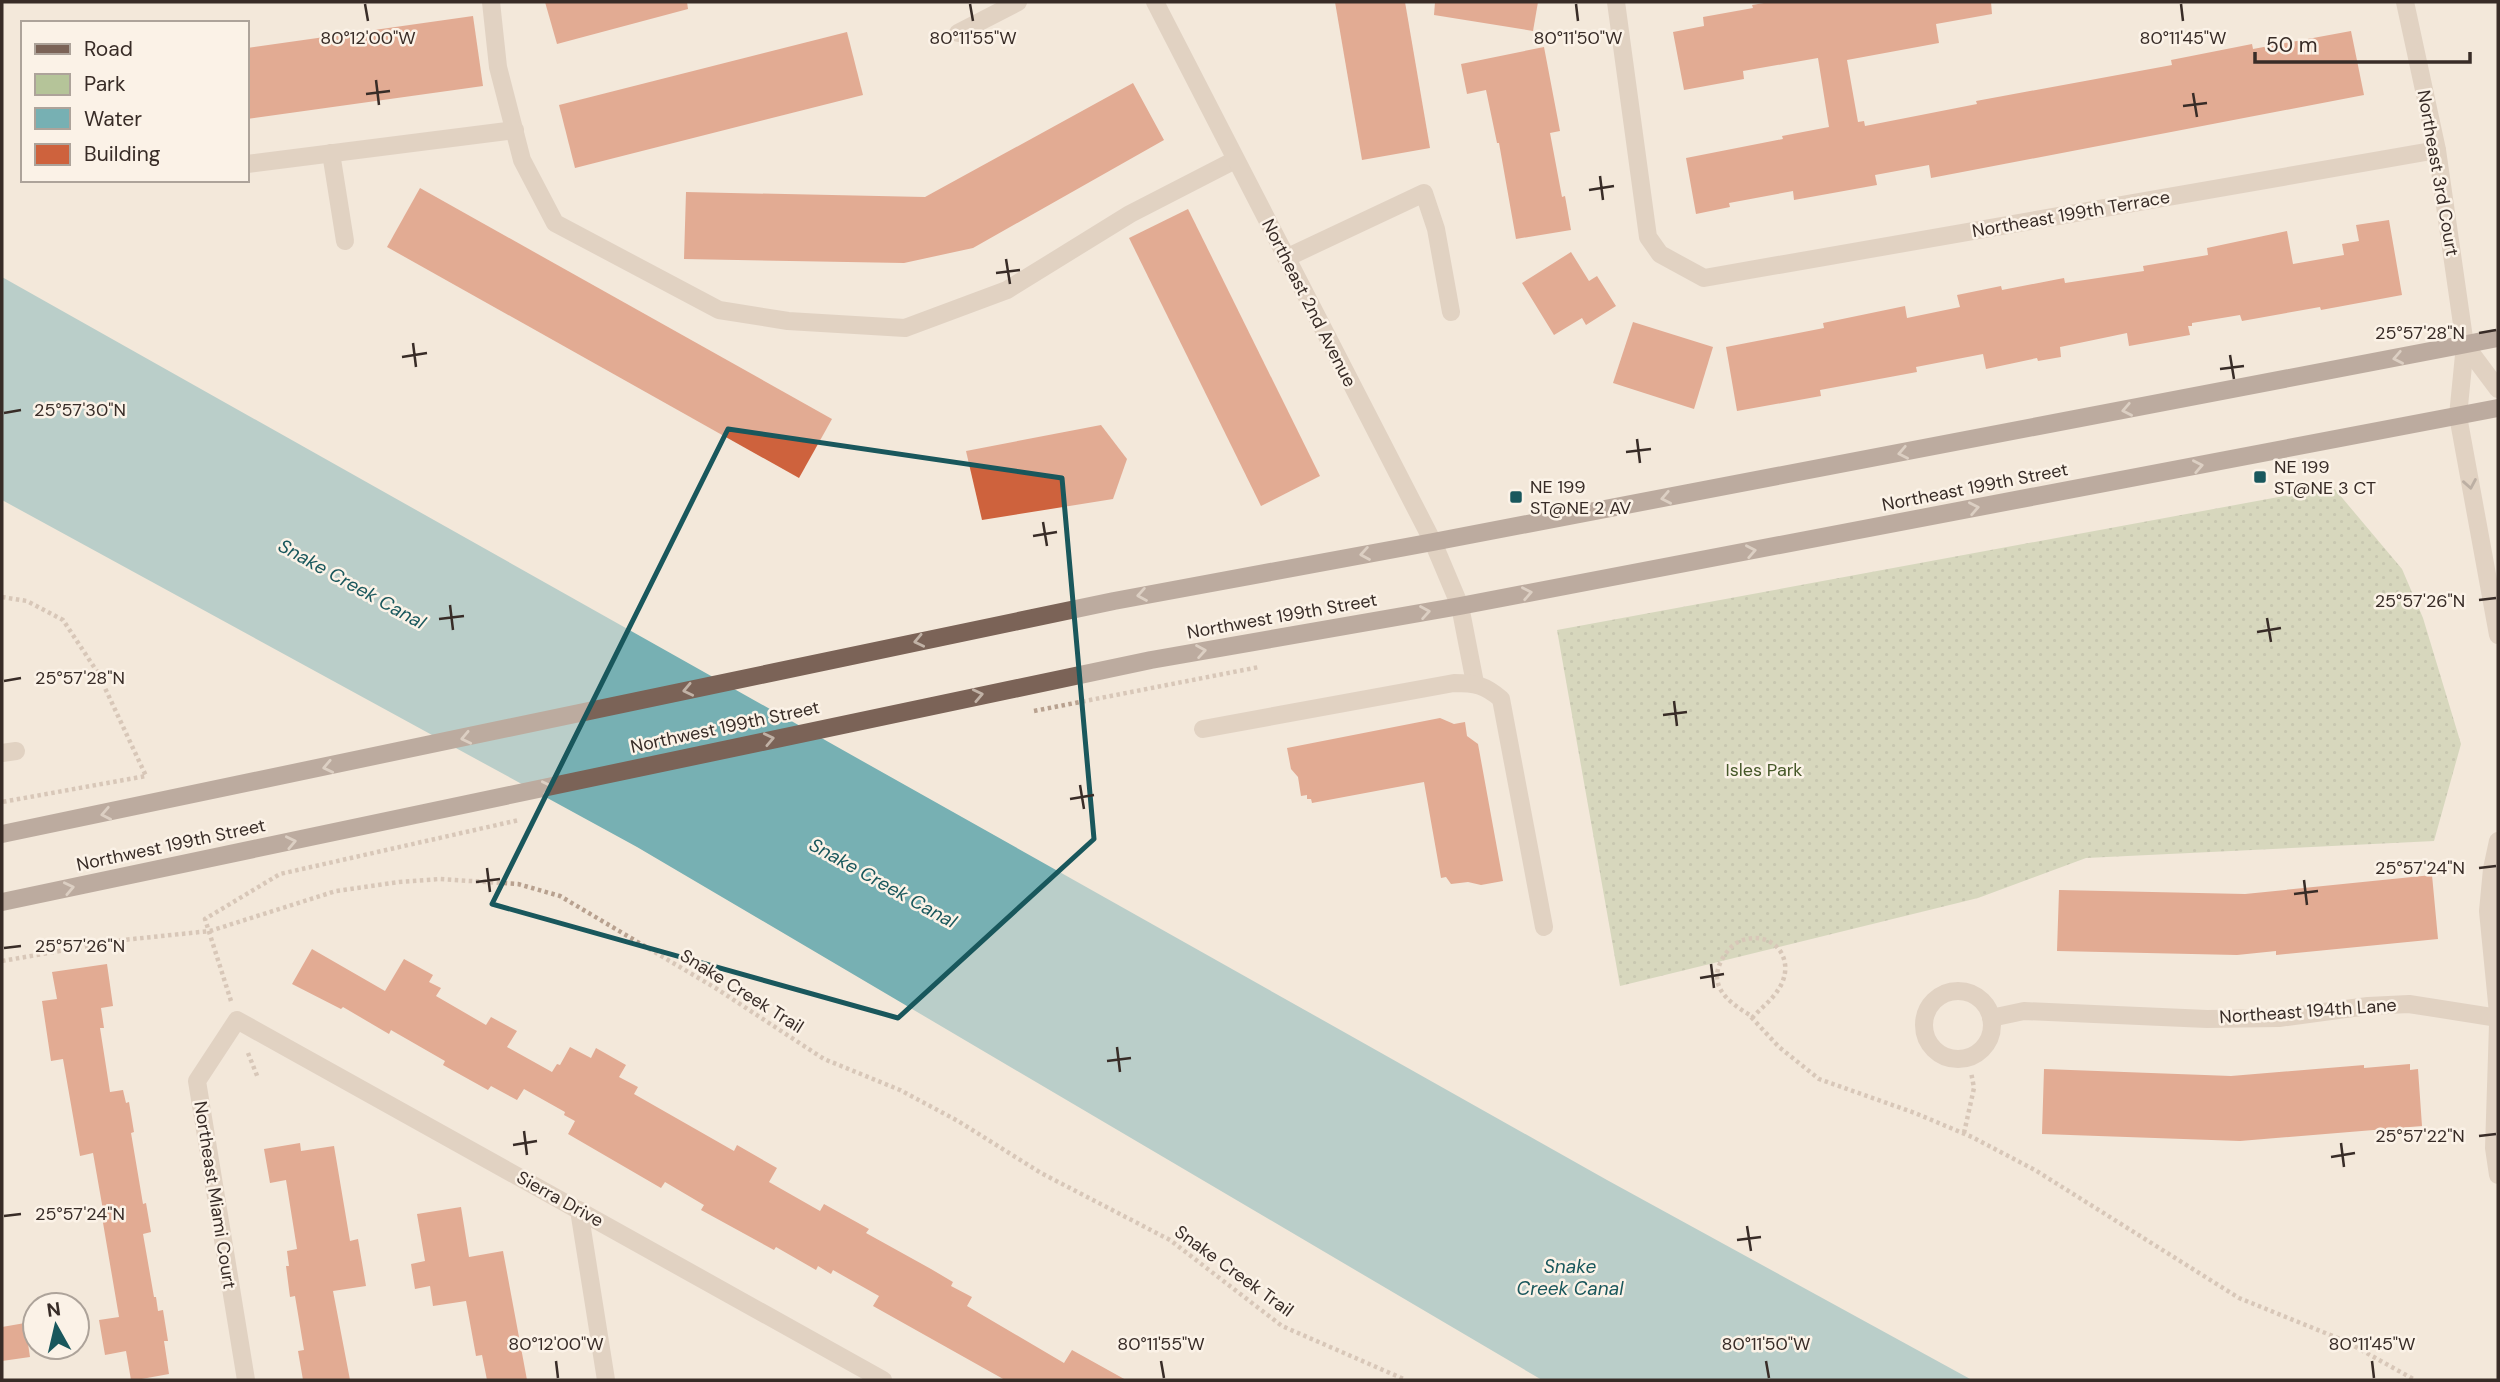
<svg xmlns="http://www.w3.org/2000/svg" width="2500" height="1382" font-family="'DM Sans',sans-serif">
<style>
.green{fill:url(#green-dots)}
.water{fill:#77b0b3}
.building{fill:#ce623d}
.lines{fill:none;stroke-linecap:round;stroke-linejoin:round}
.path{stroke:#b8a18f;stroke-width:4.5;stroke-dasharray:3.5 3.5;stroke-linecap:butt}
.minor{stroke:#ccb8a5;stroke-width:18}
.major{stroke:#7b6357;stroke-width:18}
.oneway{stroke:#c1b2a6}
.oneway2{stroke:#7b6b60}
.marked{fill:none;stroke:#19575c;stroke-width:5;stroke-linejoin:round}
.ticks{fill:none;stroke:#382c27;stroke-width:2.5}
.poi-dot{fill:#19575c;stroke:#fbf2e7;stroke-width:2.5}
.labels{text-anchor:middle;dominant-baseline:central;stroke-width:5;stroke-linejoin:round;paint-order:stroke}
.street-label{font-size:18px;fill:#382c27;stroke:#fbf2e7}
.poi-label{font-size:18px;fill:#382c27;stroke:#fbf2e7;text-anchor:start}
.park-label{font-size:18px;fill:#465829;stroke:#fbf2e7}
.water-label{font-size:19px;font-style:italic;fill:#19575c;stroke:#fbf2e7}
.ticks-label{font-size:18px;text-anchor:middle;fill:#382c27;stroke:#fbf2e7;stroke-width:5;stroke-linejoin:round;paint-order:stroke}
</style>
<defs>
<pattern id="green-dots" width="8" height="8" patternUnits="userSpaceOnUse" patternTransform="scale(1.75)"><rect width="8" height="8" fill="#b5c499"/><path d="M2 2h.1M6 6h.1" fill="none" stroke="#949f7d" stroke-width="1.8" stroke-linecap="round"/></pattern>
</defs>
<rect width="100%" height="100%" fill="#f3e8da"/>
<!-- green -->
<path class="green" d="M2333,487L2402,569L2423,618L2461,744L2434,841L2086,858L1978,898L1620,986L1557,630Z"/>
<!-- water -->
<path class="water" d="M2,277L1607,1180L1972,1380H1542L637,847L2,500Z"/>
<!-- building -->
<g class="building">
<path d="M545,2H687L688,9L557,44Z"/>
<path d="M1335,2H1405L1430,148L1362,160Z"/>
<path d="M1435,2H1538L1533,31L1434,15Z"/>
<path d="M1770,2H1991L1992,14L1936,24L1939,43L1847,60L1858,122L1864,121L1865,126L1977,104L1976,101L2172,65L2171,60L2252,44L2253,49L2351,31L2364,95L1931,178L1929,165L1875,175L1877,185L1794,200L1793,191L1729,203L1730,207L1696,214L1686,158L1783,139L1782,136L1829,127L1818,58L1743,71L1744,79L1684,90L1673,32L1704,26L1703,17L1753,8L1752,5Z"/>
<path d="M473,16L483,86L247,119V48Z"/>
<path d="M847,32L863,95L575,168L559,105Z"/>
<path d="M1544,47L1560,131L1550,133L1562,197L1565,196L1571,230L1516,239L1499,143H1497L1486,90L1467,94L1461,64Z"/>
<path d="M1133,83L1164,140L973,248L904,263L684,259L686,192L925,197Z"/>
<path d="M420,188L832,419L799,478L387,247Z"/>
<path d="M1188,209L1320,476L1261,506L1129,238Z"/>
<path d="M2389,220L2402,295L2321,310L2320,307L2242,321L2240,315L2192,323V326H2188L2190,335L2129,346L2127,333L2060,347L2061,357L2038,361L2037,358L1986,369L1983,354L1916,367L1917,372L1820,390L1821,396L1737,411L1726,347L1824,328L1823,323L1905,306L1907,318L1960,307L1957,295L2001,286L2002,290L2064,278L2065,283L2144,271L2143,266L2208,255L2207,248L2287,231L2293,264L2344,255L2342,244L2359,241L2356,225Z"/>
<path d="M1571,252L1589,281L1597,276L1616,306L1586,325L1582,318L1554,335L1522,283Z"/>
<path d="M1633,322L1713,347L1694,409L1613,383Z"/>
<path d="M1101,425L1127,459L1113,499L982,520L966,451Z"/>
<path d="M1440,718L1454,724L1465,722L1467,736L1478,744L1503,881L1481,885L1468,882L1451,884L1446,877L1441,878L1424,782L1312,803L1311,799H1307V795L1301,796L1298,777L1291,769L1287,748Z"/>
<path d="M2432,875L2438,939L2276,955V951L2237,955L2057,951L2059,890L2245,894Z"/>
<path d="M312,949L385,991L404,959L433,975L429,982L441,988L436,996L486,1025L491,1017L517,1031L507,1047L552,1072L557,1064L560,1065L570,1047L591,1058L596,1048L626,1065L619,1077L638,1087L634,1094L734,1151L737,1145L777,1168L769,1182L820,1211L824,1204L869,1229L866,1233L931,1269L953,1282L951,1286L972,1297L967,1306L1064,1363L1072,1350L1126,1380H1005L873,1306L879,1296L833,1270L831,1274L818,1266L816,1270L776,1247L774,1250L701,1210L704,1205L665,1182L661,1188L568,1134L575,1121L564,1115L565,1112L524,1089L517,1100L491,1086L488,1090L443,1065L445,1061L391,1030L389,1034L343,1007L341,1009L292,984Z"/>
<path d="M107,964L113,1006L101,1008L104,1028H100L110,1092L123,1090L126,1103L129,1102L134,1132L131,1133L143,1204L146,1203L151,1232L143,1234L154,1297H156L158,1311L163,1310L168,1341H164L169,1374L136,1380H131L126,1351L105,1355L99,1320L119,1317L101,1211L103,1210L93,1153L80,1156L63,1059L51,1061L42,1001L57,999L52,972Z"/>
<path d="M2410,1064V1070L2418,1069L2422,1126L2240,1141L2042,1134L2044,1069L2231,1076L2364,1065V1068Z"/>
<path d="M300,1143L301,1151L334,1146L350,1241L358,1239L366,1286L333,1291L350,1380H303L298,1351L304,1350L295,1296L290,1297L286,1266H289L287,1251L297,1249L286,1180L270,1183L264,1149Z"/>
<path d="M461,1207L469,1257L503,1251L527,1380H487L482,1355L476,1356L466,1301L433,1306L430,1286L415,1289L411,1264L425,1261L417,1214Z"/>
<path d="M25,1323L30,1357L2,1361V1327Z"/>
</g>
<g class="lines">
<!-- path -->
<g class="path">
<path d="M2,597L27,601L63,620L98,673L146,776L2,802"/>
<path d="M1034,711L1259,667"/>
<path d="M2,961L123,940L210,931L336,891L399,882L439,879L518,884L560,896L717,989L824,1059L900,1090L958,1121L1041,1173L1170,1240L1282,1326L1406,1380"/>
<path d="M231,1001L205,919L280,874L519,820"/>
<path d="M1752,1018C1760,1009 1772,1000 1778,990C1798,961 1774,928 1740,941C1733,944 1728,950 1724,956C1706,984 1726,1001 1750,1015L1752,1018L1779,1047L1819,1079L1915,1113L1972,1137L2035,1170L2239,1298L2345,1341L2415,1380"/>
<path d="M248,1053L258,1078"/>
<path d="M1964,1133L1974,1088L1971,1072"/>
</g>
<!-- minor -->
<g class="minor">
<path d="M491,2L498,67L522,160L555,223L719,310L788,321L905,328L1007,290L1130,214L1235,160"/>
<path d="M1155,2L1433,542L1460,606L1475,683"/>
<path d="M1616,2L1648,237L1660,254L1704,278L2437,150"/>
<path d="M2405,2L2437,150L2465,345L2458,416L2498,635"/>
<path d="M958,33L1018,2"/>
<path d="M331,153L345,241"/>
<path d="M247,164L515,130"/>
<path d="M1286,258L1424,193L1436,229L1451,312"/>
<path d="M2465,345L2498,389"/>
<path d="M1203,729L1454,683C1475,683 1485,685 1501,699L1544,927"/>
<path d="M2,753L16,751"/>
<path d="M2498,841L2492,869L2488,911L2498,1013"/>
<circle cx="1958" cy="1025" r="34"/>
<path d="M1991,1018L2024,1011L2207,1019L2279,1018L2368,1006L2409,1004L2498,1018"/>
<path d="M2498,1025L2494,1148L2498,1175"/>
<path d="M579,1210L606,1380"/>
<path d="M246,1380L197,1081L237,1020L883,1380"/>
</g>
<!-- major -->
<g class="major">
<path d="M2,834L1114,601L1433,542L2498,338"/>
<path d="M2,902L1151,660L1460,606L2498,408"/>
</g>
</g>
<!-- one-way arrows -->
<defs><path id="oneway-chevron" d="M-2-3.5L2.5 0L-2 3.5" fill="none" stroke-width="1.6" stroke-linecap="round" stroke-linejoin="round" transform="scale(1.75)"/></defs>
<g class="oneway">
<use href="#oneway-chevron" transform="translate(2398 358) rotate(169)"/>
<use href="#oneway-chevron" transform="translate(2127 410) rotate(169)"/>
<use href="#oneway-chevron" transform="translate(1903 453) rotate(169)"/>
<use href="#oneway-chevron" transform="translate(2198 466) rotate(-11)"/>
<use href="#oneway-chevron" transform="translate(1666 498) rotate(169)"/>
<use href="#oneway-chevron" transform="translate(1974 508) rotate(-11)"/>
<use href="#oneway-chevron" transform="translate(1751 551) rotate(-11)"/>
<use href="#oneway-chevron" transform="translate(1365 554) rotate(170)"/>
<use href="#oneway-chevron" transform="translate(1527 593) rotate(-11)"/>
<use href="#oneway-chevron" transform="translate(1142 595) rotate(170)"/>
<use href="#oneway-chevron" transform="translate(1425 612) rotate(-10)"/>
<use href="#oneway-chevron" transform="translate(919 641) rotate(168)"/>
<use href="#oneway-chevron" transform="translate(1201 651) rotate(-10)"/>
<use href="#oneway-chevron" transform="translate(688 690) rotate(168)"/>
<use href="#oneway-chevron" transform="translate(978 695) rotate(-12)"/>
<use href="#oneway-chevron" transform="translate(466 738) rotate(168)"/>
<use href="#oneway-chevron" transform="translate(769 739) rotate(-12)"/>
<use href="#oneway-chevron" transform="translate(328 767) rotate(168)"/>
<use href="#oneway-chevron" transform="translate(547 787) rotate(-12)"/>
<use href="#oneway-chevron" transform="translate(106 814) rotate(169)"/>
<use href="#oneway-chevron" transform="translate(291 842) rotate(-12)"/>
<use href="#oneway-chevron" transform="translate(69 888) rotate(-12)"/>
</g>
<use class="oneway2" href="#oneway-chevron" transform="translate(2470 484) rotate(80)"/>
<!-- marked area -->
<path d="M0 0H2500V1382H0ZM728,429L1062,478L1094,839L898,1018L492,904Z" fill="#f3e8da" fill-opacity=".55" fill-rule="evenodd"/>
<path class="marked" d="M728,429L1062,478L1094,839L898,1018L492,904Z"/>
<!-- ticks -->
<path class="ticks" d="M365,4L368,21M970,4L973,21M1576,4L1578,21M2181,4L2183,21M376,80L379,105M2193,93L2197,117M366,94L390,91M2183,106L2207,103M1600,176L1603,200M1589,190L1614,186M1006,259L1010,284M996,273L1020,270M2479,333L2496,330M413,343L416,367M2230,355L2234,379M402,357L427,353M2220,369L2244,366M4,413L21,410M1637,439L1640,463M1626,452L1651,449M1043,522L1047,546M1033,536L1057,532M2479,600L2496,598M450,605L453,630M2267,618L2271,642M439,619L464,616M2257,632L2281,628M4,681L21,678M1674,701L1677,726M1663,715L1687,712M1080,785L1084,809M1070,799L1094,795M487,868L490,892M2479,868L2496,866M2304,880L2307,905M476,882L500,879M2294,894L2318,891M4,948L21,946M1711,964L1714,988M1700,978L1724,974M1117,1047L1120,1072M1107,1061L1131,1058M524,1131L527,1155M2479,1136L2496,1134M2341,1143L2344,1167M513,1145L537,1141M2331,1157L2355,1153M4,1216L21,1214M1747,1226L1751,1251M1737,1240L1761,1237M556,1361L558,1378M1161,1361L1164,1378M1766,1361L1769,1378M2372,1361L2374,1378"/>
<!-- markers -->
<g class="poi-dot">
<rect x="2253" y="470" width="14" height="14" rx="3.5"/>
<rect x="1509" y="490" width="14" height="14" rx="3.5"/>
</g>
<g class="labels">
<!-- street labels -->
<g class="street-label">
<text transform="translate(2438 173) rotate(80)">Northeast 3rd Court</text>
<text transform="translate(2071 214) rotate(-10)">Northeast 199th Terrace</text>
<text transform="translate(1309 303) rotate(63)">Northeast 2nd Avenue</text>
<text transform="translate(1975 487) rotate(-11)">Northeast 199th Street</text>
<text transform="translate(1282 616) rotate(-10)">Northwest 199th Street</text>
<text transform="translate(725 727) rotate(-12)">Northwest 199th Street</text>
<text transform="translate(171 845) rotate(-12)">Northwest 199th Street</text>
<text transform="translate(742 991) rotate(32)">Snake Creek Trail</text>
<text transform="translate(2308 1011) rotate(-4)">Northeast 194th Lane</text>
<text transform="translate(215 1195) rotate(81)">Northeast Miami Court</text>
<text transform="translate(560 1199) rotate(29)">Sierra Drive</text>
<text transform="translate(1234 1271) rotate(36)">Snake Creek Trail</text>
</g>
<!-- poi labels -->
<g class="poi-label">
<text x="2274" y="467">NE 199<tspan x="2274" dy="21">ST@NE 3 CT</tspan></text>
<text x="1530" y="487">NE 199<tspan x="1530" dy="21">ST@NE 2 AV</tspan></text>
</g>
<!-- park labels -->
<g class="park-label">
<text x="1764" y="770">Isles Park</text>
</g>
<!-- water labels -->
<g class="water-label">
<text transform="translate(352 584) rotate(29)">Snake Creek Canal</text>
<text transform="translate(883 883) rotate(29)">Snake Creek Canal</text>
<text x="1570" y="1266">Snake<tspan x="1570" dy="22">Creek Canal</tspan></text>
</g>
</g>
<g class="ticks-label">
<text x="368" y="44">80°12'00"W</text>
<text x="973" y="44">80°11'55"W</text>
<text x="1578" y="44">80°11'50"W</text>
<text x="2183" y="44">80°11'45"W</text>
<text x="2420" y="339">25°57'28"N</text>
<text x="80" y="416">25°57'30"N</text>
<text x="2420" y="607">25°57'26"N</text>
<text x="80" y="684">25°57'28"N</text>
<text x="2420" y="874">25°57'24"N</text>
<text x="80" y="952">25°57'26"N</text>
<text x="2420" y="1142">25°57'22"N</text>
<text x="80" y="1220">25°57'24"N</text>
<text x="556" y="1350">80°12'00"W</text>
<text x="1161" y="1350">80°11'55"W</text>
<text x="1766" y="1350">80°11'50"W</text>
<text x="2372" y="1350">80°11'45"W</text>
</g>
<!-- border -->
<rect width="2500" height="1382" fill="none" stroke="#382c27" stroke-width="7"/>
<!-- legend -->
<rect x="21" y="21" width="228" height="161" fill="#fbf2e7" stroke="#ada39a" stroke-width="2"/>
<rect x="35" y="44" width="35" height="10" fill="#7b6357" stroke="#ada39a" stroke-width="2"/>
<text x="84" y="56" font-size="21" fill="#382c27">Road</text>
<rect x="35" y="74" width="35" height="21" fill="#b5c499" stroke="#ada39a" stroke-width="2"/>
<text x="84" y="91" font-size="21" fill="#382c27">Park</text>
<rect x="35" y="108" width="35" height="21" fill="#77b0b3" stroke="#ada39a" stroke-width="2"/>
<text x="84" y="126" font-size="21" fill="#382c27">Water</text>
<rect x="35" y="144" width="35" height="21" fill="#ce623d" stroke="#ada39a" stroke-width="2"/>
<text x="84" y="161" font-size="21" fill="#382c27">Building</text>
<!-- north arrow -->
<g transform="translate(56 1326) rotate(352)"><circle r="33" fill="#fbf2e7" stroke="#ada39a" stroke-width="2"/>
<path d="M0-5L12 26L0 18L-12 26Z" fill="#19575c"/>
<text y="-10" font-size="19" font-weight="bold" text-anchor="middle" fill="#382c27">N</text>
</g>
<!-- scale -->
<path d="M2255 52v10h215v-10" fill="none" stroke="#382c27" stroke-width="3.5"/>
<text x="2266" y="52" font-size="21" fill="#382c27" stroke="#fbf2e7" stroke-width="5" paint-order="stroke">50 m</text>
</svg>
